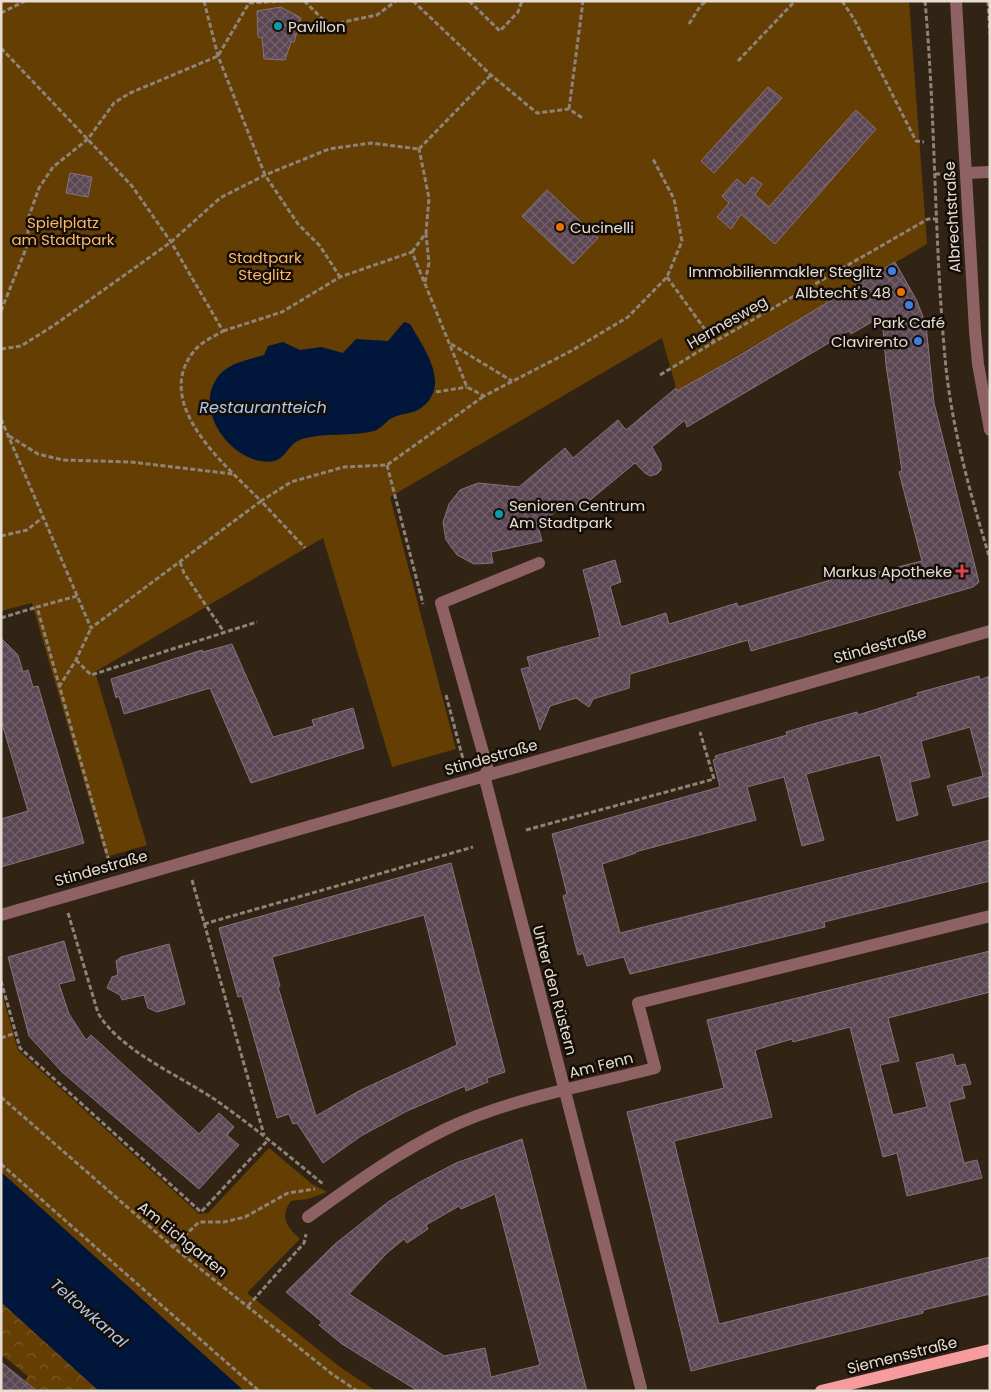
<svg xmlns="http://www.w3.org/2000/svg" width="991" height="1392" font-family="Poppins,sans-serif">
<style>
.forest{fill:url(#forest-crowns)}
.green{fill:#653e04}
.water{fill:#00163a}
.building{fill:url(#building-cross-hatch);stroke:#87727f;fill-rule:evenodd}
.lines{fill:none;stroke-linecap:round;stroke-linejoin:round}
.path{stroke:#8e8377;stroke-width:3;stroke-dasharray:5 2.5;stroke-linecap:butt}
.minor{stroke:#8e6263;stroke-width:12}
.major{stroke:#f79c9e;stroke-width:12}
.culture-dot{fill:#0f9aa8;stroke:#150e08;stroke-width:2}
.food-dot{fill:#e8710a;stroke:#150e08;stroke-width:2}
.shop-dot{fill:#3f7fe0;stroke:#150e08;stroke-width:2}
.health-dot{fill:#e0444e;stroke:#150e08;stroke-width:2}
.labels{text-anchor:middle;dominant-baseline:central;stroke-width:5;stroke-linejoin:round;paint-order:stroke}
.poi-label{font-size:15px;fill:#e6ddd3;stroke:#150e08;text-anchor:end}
.street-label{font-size:15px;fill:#e6ddd3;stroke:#150e08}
.park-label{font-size:15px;fill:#fdb767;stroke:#150e08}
.water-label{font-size:16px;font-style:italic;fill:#adc9f0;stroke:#150e08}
</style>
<defs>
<pattern id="forest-crowns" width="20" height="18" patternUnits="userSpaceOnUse" patternTransform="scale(1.25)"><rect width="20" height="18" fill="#653e04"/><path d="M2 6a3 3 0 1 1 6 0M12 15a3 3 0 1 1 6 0" fill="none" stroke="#7b5928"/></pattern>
<pattern id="building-cross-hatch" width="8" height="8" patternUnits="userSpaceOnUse" patternTransform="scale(1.25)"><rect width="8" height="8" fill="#5b4753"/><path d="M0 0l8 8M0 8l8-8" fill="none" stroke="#73616b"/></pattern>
</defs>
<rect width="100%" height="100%" fill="#312415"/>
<!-- forest -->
<path class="forest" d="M1,1302L99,1391H37L25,1381L28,1376L1,1354Z"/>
<!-- green -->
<g class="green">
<path d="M1,1H909L927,244L677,391L662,338L390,497L456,749L392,767L323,538L95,672L147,845L106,857L32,603L1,611Z"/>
<path d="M1,990L18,1050L199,1214L208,1213L269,1148L312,1184L327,1192L308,1199L291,1201C279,1217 287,1227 300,1239L247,1293L340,1367L376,1391H244L1,1172Z"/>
</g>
<!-- water -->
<g class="water">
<path d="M404,322L410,324C424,348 452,386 421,408C413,414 401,413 392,418C386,421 381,429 374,431C351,437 325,432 302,439C284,445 287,466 261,461C227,456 195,409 217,378C227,363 248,360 264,355L268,346L283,342L300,350L321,347L343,353L356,339L388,341Z"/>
<path d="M1,1172L244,1391H99L1,1302Z"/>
</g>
<!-- building -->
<g class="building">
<path d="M281,7L301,18L294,42H291L285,60L264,59L262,38L258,37L257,11Z"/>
<path d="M768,87L782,98L714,173L701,161Z"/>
<path d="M856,110L876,129L775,244L741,214L731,229L717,217L729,203L722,196L737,179L745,186L752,177L762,184L755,195L769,207Z"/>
<path d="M70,173L92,177L88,197L66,193Z"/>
<path d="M547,190L598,238L573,264L522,216Z"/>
<path d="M895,262L917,301L926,325L934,403L979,582L973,587L751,651L748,640L630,674L629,688L593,699L589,707L576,698L550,706L540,730L521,669L530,667L527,657L600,637L583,570L615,560L621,582L610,586L621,627L666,613L669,624L737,603L738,607L865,570L866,575L922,561L899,472L902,471L886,365L882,316L851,334L849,331L687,427L685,420L652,447L661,463V470L657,474L650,476L645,473L635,463L584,505L566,503L538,526L542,541L491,552L493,563L474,564L457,555L446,540L443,522L449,504L460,490L478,483L519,487L565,448L573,458L618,420L626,430L676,388L677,391L735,358Z"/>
<path d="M1,638L18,655L23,672L28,670L33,687L38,686L84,843L1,867V819L28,811L1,720Z"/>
<path d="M232,644L273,737L314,726L312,720L353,708L364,748L251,783L210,688L124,714L119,696L116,698L111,679L202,650L203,652Z"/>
<path d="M979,676L980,680L990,676V796L953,806L947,786L983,776L970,727L921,741L930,777L910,782L918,815L897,821L880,755L806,774L824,840L802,846L784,777L747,787L756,820L635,852L636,853L602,864L620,933L990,840V881L824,922L825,927L630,974L624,957L587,966L583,953L578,955L563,896L567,894L552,834L720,787L713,760L716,759L715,756L787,735L786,732L813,724L857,712L858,715L918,696L917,693Z"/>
<path d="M451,863L505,1072L487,1078L488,1082L466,1091L465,1086L407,1111L361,1136L323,1163L297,1123L293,1124L289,1114L277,1118L242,996L238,997L219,928ZM424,915L457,1045L359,1091L316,1116L278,987L280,986L272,957Z"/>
<path d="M64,941L75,980L59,984L69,1014L86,1040L91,1035L199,1134L219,1113L234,1127L227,1135L239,1145L199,1189L63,1073L29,1036L8,957Z"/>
<path d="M169,944L185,1004L157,1012L148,1008L144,995L122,1000L120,995L107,988L112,977L118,975L116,961L121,957Z"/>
<path d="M990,951V992L888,1018L899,1061L880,1065L893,1115L927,1107L916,1063L953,1054L956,1066L965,1064L971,1084L962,1086L965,1098L949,1102L964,1163L977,1160L982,1178L907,1196L897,1153L883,1157L850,1027L793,1042L792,1039L755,1050L772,1117L674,1141L719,1324L990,1257V1294L923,1310V1313L691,1371L627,1112L724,1088L707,1020Z"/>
<path d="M522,1139L587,1391H418L342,1344L319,1325L322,1322L286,1292L335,1244L388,1202L420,1182L456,1163ZM495,1194L540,1365L491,1377L485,1348L444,1356L349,1294L387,1253L404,1239L407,1243L428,1229L426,1225L459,1206L461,1209Z"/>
<path d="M1,1362L37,1391H1Z"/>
</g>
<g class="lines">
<!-- path -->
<g class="path">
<path d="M204,1L218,56L265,175L298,224L320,246L340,277"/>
<path d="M304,1L329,25L377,15L396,1"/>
<path d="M413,1L491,75L537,113L569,109L584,119"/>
<path d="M469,1L500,31L518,12L522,1"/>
<path d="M842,1L854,19L916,141L924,142"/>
<path d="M925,1C936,123 934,246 946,368C953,432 971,497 990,559"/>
<path d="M988,1L990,34"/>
<path d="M1,13L25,1"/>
<path d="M689,24L701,5L707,1"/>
<path d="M1,48L132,186L171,242L223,331C215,336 201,342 195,350C150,403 226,466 261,501L291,482L344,467L387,465L484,396"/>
<path d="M738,61L795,1"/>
<path d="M569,109L583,1"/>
<path d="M419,149L491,75"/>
<path d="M935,174H949"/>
<path d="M412,252L426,233L429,198L419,149"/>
<path d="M667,277L714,342"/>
<path d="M425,282L429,263L426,234"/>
<path d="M1,311L27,246L29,216L39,188L53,167L88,139L114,103L130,93L218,56L249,3L284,1"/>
<path d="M223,331L282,312L340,277L412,252L467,387L484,396L571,351L628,317L667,277L682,241L674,199L653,159"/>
<path d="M451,344L512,381"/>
<path d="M1,349L21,346L53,326L171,242L220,198L265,175L329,149L371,143L419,149"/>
<path d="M660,375L714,342L928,219H937"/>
<path d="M436,392L467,387"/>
<path d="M1,419L91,628L261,501L305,548"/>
<path d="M9,436L38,454L63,460L131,462L233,474"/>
<path d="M387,465L423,604"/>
<path d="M1,536L27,530L42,518"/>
<path d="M180,562L184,573L224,632"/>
<path d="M77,596L37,607L109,861"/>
<path d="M1,618L37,607"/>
<path d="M76,660L91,675L257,622"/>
<path d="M59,687L76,660L91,628"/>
<path d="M446,695L463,759"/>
<path d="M526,830L714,779L700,732"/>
<path d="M192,880L264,1135"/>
<path d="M68,913L98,1013C120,1051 181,1076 217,1101C254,1127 289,1156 323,1184"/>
<path d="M204,924L473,847"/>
<path d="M1,981L20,1048L201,1212L269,1139"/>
<path d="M1,1038L15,1033"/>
<path d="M1,1097L173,1247L332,1374L357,1391"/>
<path d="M1,1164L259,1391"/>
<path d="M173,1247L199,1222H224L245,1217L288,1193L315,1189"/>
<path d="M248,1306L304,1243L306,1234"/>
</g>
<!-- minor -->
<g class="minor">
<path d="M956,1L975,331L978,364L990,430"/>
<path d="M967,173L990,172"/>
<path d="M489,774L441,603L539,563"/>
<path d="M484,775L641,1388"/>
<path d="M1,915L990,631"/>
<path d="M308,1217C354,1184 395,1154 446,1129C511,1098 586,1086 655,1068L638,1003L990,916"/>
</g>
<!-- major -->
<path class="major" d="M821,1391L990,1350"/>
</g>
<!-- markers -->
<g class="culture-dot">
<circle cx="278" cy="26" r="5"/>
<circle cx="499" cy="514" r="5"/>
</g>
<g class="food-dot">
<circle cx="560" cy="227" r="5"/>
<circle cx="901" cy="292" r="5"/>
</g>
<g class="shop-dot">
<circle cx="892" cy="271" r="5"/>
<circle cx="909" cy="305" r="5"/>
<circle cx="918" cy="341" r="5"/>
</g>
<path class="health-dot" d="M959.5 563.5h5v5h5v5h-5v5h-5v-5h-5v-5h5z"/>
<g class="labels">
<!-- poi labels -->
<g class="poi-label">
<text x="288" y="26" text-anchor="start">Pavillon</text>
<text x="570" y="227" text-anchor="start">Cucinelli</text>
<text x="882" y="271">Immobilienmakler Steglitz</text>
<text x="891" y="292">Albtecht's 48</text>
<text x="909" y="322" text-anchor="middle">Park Café</text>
<text x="908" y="341">Clavirento</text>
<text x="509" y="505" text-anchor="start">Senioren Centrum<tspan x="509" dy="17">Am Stadtpark</tspan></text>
<text x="952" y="571">Markus Apotheke</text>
</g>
<!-- street labels -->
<g class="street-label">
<text transform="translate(952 217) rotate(-93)">Albrechtstraße</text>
<text transform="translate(727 322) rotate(-30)">Hermesweg</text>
<text transform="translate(880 645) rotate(-16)">Stindestraße</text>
<text transform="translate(491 757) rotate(-16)">Stindestraße</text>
<text transform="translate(101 868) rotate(-16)">Stindestraße</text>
<text transform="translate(555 990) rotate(75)">Unter den Rüstern</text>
<text transform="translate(601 1065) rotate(-14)">Am Fenn</text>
<text transform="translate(183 1239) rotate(39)">Am Eichgarten</text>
<text transform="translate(902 1355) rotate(-14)">Siemensstraße</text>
</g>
<!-- park labels -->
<g class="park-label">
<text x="63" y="222">Spielplatz<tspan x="63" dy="17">am Stadtpark</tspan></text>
<text x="265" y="257">Stadtpark<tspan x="265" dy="17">Steglitz</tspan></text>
</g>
<!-- water labels -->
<g class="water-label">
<text x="263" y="407">Restaurantteich</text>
<text transform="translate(89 1313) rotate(41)">Teltowkanal</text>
</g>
</g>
<!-- border -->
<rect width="991" height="1392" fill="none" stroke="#e6ddd3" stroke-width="5"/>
</svg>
